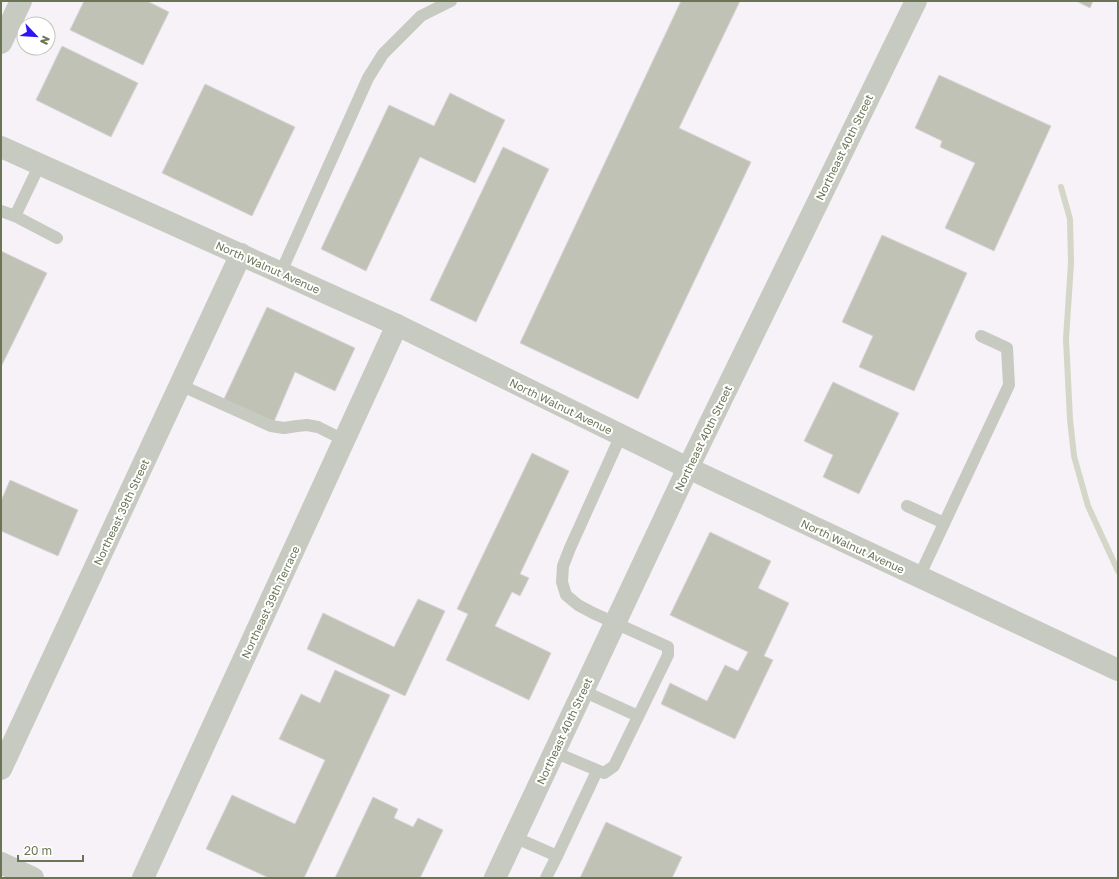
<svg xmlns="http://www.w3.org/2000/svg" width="1119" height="879" font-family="'Golos Text',sans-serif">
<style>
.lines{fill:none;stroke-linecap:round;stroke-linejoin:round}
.stream{stroke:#d4d6c8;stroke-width:6}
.building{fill:#bfc2b5;stroke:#d8d5d8}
.service{stroke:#c7cac1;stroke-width:12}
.minor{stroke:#c7cac1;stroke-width:22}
.labels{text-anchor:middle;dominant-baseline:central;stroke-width:4;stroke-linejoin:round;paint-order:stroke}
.street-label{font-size:11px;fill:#6b7556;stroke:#fff}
</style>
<rect width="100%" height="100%" fill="#f6f2f7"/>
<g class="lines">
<!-- stream -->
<path class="stream" d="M1061,187L1070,219L1071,263L1066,339L1070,419L1074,456L1088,506L1118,571"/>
</g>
<!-- building -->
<g class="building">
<path d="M84,1H147L169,12L143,65L70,30Z"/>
<path d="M681,1H740L679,128L751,162L638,399L520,343Z"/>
<path d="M1076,1H1093L1090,8Z"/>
<path d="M62,46L138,83L111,137L36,100Z"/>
<path d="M939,75L1051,126L994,251L945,228L975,163L940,147L942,141L915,128Z"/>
<path d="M205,84L295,127L252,216L162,173Z"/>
<path d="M450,93L505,120L475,183L420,157L366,271L321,249L389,105L434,126Z"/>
<path d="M503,147L549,169L476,322L430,300Z"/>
<path d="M882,235L967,273L914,391L859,367L873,336L842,322Z"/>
<path d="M1,251L47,273L1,367Z"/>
<path d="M267,307L355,348L335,391L295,372L273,424L223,401Z"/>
<path d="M833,382L899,413L859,494L823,477L833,455L804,441Z"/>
<path d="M532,453L569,471L520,574L529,578L520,596L512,592L495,626L551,653L529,700L446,660L468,614L457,609Z"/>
<path d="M10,480L78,510L58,556L1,531V501Z"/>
<path d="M710,532L771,561L758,588L789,603L764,656L773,660L735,739L661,704L670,683L707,701L725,665L738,671L748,652L670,615Z"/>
<path d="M418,599L445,611L405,696L307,649L323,613L394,647Z"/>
<path d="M335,670L390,695L304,878H269L206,849L232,795L295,824L325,760L279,739L301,694L320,703Z"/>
<path d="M373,797L398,809L394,818L413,827L418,818L443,830L420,878H335Z"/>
<path d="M606,822L682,857L672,878H580Z"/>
</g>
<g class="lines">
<!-- service -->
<g class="service">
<path d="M1,211L15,216L57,238"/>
<path d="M15,216L40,164"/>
<path d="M281,272L368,78L383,54L421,16L451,1"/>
<path d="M180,385L271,426L284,428L297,426L307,425L318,427L344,440"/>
<path d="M907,506L944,523"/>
<path d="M919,577L1009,385L1007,348L981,336"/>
<path d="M583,691L638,716"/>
<path d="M554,752L604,773L614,766L668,655V647L593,613L578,605L566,595L562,582L563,566L570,548L621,435"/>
<path d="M514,837L557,856L597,771"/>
<path d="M546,878L557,856"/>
</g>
<!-- minor -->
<g class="minor">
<path d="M1,43L21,1"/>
<path d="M1,147L397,325L688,468L1118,670"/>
<path d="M1,769L241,254"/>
<path d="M1,863L33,878"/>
<path d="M143,878L397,325"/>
<path d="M495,878L688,468L916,1"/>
</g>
</g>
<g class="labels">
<!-- street labels -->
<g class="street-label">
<text transform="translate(844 147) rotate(-64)">Northeast 40th Street</text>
<text transform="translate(268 267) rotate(24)">North Walnut Avenue</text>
<text transform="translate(561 406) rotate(26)">North Walnut Avenue</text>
<text transform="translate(703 438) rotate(-64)">Northeast 40th Street</text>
<text transform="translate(121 512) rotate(-65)">Northeast 39th Street</text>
<text transform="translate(853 546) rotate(25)">North Walnut Avenue</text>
<text transform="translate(270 602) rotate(-65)">Northeast 39th Terrace</text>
<text transform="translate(564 731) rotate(-65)">Northeast 40th Street</text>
</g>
</g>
<!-- border -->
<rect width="1119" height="879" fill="none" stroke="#6b7556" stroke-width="4"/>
<!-- north arrow -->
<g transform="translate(36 36) rotate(115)"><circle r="19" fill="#ffffff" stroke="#c4c8bb"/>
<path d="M0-3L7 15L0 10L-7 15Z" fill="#2d15f4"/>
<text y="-6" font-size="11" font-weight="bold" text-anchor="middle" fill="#6b7556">N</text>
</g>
<!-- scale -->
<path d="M18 855v6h65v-6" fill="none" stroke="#6b7556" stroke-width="2"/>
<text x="24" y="855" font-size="12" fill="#6b7556" stroke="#ffffff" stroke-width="3" paint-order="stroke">20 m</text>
</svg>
